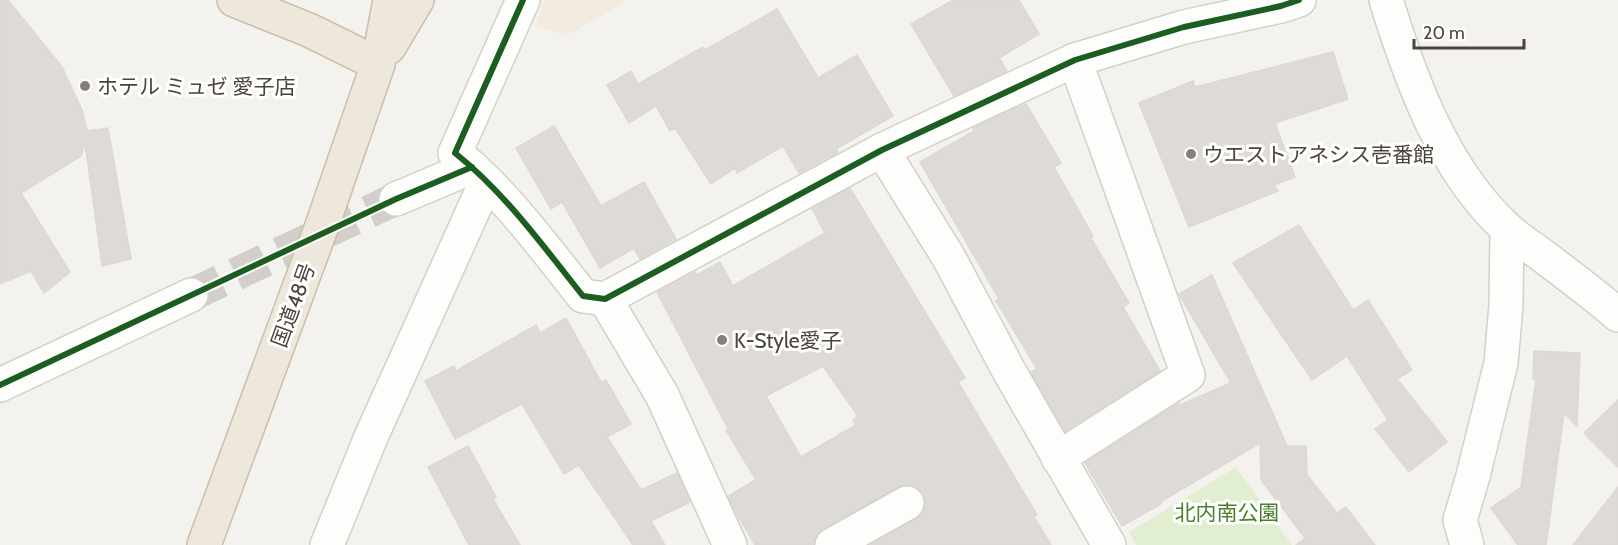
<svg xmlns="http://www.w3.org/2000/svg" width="1618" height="545" font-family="Cabin,'Noto Sans JP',sans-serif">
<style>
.commercial{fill:#f3ebdf}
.green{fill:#e1eecf}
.building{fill:#dedbd6;stroke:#dcd9d4;stroke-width:1.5;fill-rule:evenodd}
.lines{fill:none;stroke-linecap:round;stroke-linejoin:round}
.street-tunnel{stroke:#d2cfca;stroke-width:33;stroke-dasharray:33 16;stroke-linecap:butt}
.street-casing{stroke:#d2d0cb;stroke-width:36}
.highway-casing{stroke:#ccbfa9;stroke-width:36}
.street{stroke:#fdfdfc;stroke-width:33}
.highway{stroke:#ede8db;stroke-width:33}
.cycleway-casing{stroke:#fff;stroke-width:10}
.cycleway{stroke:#1b5e20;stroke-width:6}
.poi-dot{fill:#868178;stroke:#fff;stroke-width:2}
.labels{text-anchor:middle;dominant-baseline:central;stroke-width:6;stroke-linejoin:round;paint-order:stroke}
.poi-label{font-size:21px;fill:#4b4439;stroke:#fff;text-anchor:start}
.street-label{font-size:21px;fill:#4b4439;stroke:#fff}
.park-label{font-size:21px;fill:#4a7f2a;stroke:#fff}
</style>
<rect width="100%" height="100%" fill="#f4f2ee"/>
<!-- commercial -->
<path class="commercial" d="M544,0H628L566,36L535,26Z"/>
<!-- green -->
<path class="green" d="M1236,467L1292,545H1136L1129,532Z"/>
<!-- building -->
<g class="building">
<path d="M0,0H8L62,67L82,110L87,131L108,128L131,259L102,266L85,143L81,156L21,193L70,272L44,293L31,271L0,284Z"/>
<path d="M953,0H1019L1039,34L999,58L1007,71L954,96L911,24Z"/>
<path d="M777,9L818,78L857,55L893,116L836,149L838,152L799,173L783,146L737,173L735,168L711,184L675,128L670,131L656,106L629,123L607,85L631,71L638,84L703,47L705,50Z"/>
<path d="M1333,52L1348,99L1275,123L1295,177L1274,185L1278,191L1189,227L1139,103L1193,81L1195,87Z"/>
<path d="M1026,104L1061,163L1054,167L1093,236L1091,238L1129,303L1123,307L1160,371L1065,431L1031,372L1037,369L996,301L999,299L920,162L974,131L973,128Z"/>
<path d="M554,126L601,206L644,182L676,239L640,259L634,248L600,268L562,202L551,209L516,148Z"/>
<path d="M850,188L965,378L958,382L1037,515L1034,517L1051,545H870L916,519L923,513L926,504L924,494L917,487L908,484L898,487L823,529L816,536L813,545H755L733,507L728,496L756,480L726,430L728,429L657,292L695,272L697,275L720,262L733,286L825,233L812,209ZM823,366L858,416L853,420L856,425L801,457L766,396Z"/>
<path d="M1299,225L1353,310L1368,300L1412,370L1397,379L1447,442L1409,472L1375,429L1388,420L1347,356L1312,380L1233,263Z"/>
<path d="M1212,275L1287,446H1306L1307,475L1337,513L1346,507L1375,545H1296L1305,538L1261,480L1260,443L1160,502L1161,504L1122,526L1085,463L1179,403L1180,405L1231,383L1179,294Z"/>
<path d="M566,318L601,382L606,380L631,424L607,437L641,490L677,473L690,502L651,521L665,545H633L579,465L564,474L522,404L455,439L425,381L454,366L456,371L536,325L540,333Z"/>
<path d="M1534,351L1580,353L1577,426L1564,413L1546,545H1518L1491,508L1521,487L1536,379H1533Z"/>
<path d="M1618,400V467L1584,433Z"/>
<path d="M468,446L496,497L493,499L520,545H469L428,467Z"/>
<path d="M1618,487V545H1573Z"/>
</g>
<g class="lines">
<!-- street-tunnel -->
<path class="street-tunnel" d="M191,295L396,199"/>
<!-- street casing -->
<g class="street-casing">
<g id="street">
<path d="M523,0L455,153C505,193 543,246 583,296L605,299L882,150L1075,60L1184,27L1281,6L1299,0"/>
<path d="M1386,0C1411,81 1443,169 1506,228C1517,238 1531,247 1543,256C1568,275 1594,294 1618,315"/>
<path d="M882,150L949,258L1009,371L1109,545"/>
<path d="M396,199L472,167"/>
<path d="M605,299L662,395L730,545"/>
<path d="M0,385L191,295"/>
<path d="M1058,458L1188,375L1075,60"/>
<path d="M327,545L371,437L486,182"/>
<path d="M832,545L907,503"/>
<path d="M1467,545L1460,520L1473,476L1501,363L1506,305L1507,229"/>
</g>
</g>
<!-- highway casing -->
<g class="highway-casing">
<g id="highway">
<path d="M234,0L309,30L378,64"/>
<path d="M389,47L417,0"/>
<path d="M204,545L323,223L378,64L390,0"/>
</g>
</g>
<!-- street -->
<use href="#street" class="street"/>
<!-- highway -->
<use href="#highway" class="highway"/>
<!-- cycleway casing -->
<g class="cycleway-casing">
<g id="cycleway">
<path d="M523,0L455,153C505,193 543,246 583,296L605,299L882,150L1075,60L1184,27L1281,6L1299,0"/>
<path d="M0,385L396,199L472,167"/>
</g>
</g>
<!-- cycleway -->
<use href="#cycleway" class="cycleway"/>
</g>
<!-- markers -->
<g class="poi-dot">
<circle cx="85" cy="86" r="6"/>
<circle cx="1191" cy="154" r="6"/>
<circle cx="722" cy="340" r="6"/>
</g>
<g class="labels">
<!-- poi labels -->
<g class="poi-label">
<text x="97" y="86">ホテル ミュゼ 愛子店</text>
<text x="1203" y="154">ウエストアネシス壱番館</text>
<text x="734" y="340">K-Style愛子</text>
</g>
<!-- street labels -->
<g class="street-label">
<text transform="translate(293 305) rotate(-70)">国道48号</text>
</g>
<!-- park labels -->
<g class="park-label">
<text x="1227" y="512">北内南公園</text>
</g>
</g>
<!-- scale -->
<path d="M1414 39v9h110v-9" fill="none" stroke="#4b4439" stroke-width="3"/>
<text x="1423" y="39" font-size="18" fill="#4b4439" stroke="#ffffff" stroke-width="4.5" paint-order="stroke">20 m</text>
</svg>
